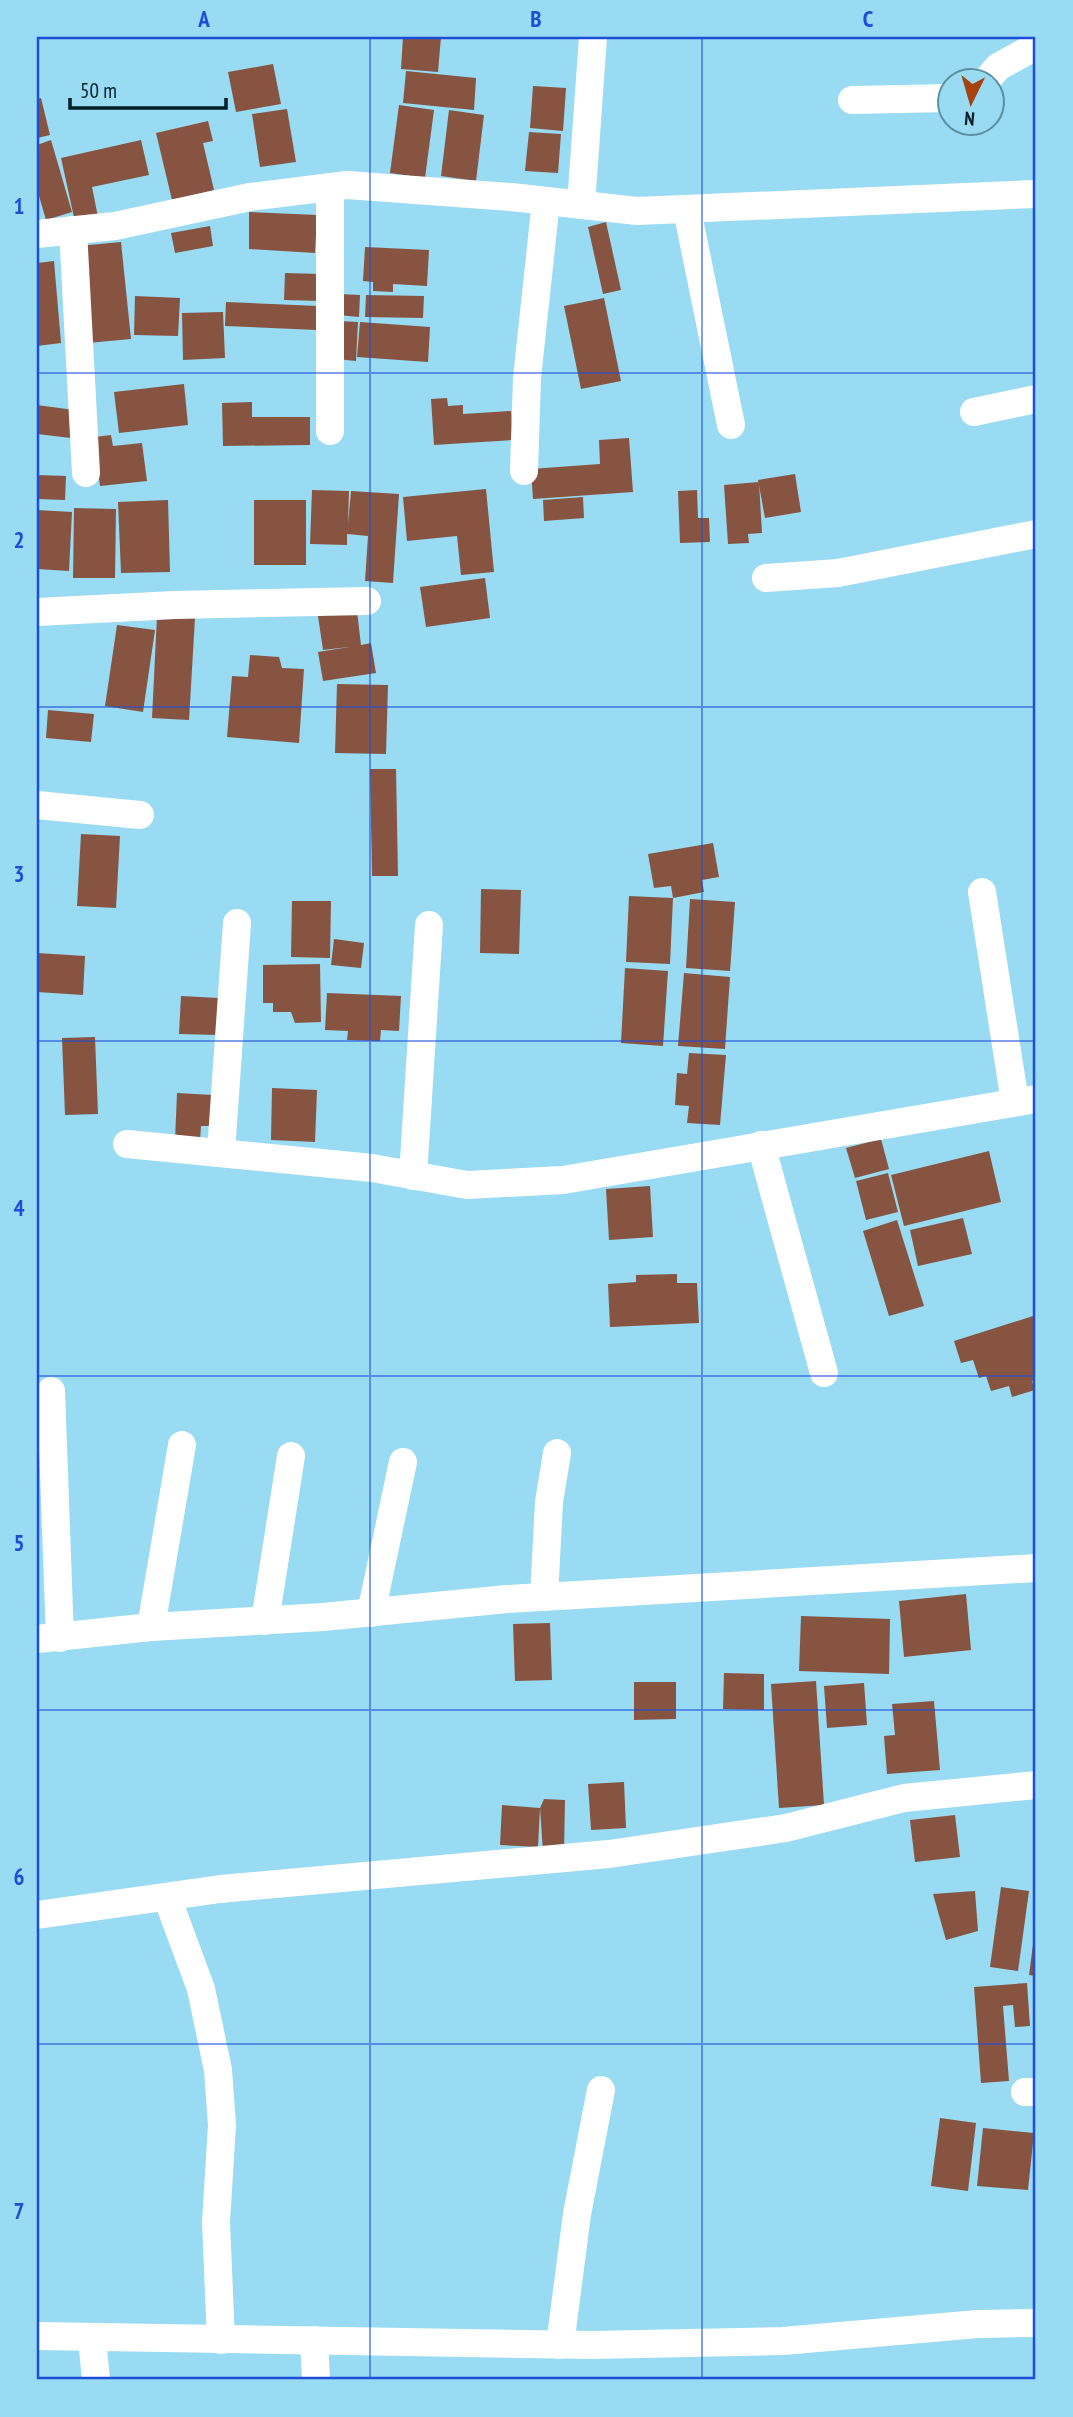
<svg xmlns="http://www.w3.org/2000/svg" width="1073" height="2417" font-family="'PT Sans Narrow',sans-serif">
<style>
.building{fill:#875441}
.lines{fill:none;stroke-linecap:round;stroke-linejoin:round}
.minor{stroke:#fff;stroke-width:28}
.grid{fill:none;stroke:#1d4ed8;stroke-width:2;stroke-opacity:0.55}
.neatline{fill:none;stroke:#1d4ed8;stroke-width:2.5}
.grid-label{font-size:23px;text-anchor:middle;font-weight:bold;fill:#1d4ed8}
</style>
<rect width="100%" height="100%" fill="#98dbf2"/>
<!-- building -->
<g class="building">
<path d="M403,37H441L438,72L401,69Z"/>
<path d="M273,64L281,104L236,112L228,72Z"/>
<path d="M406,71L476,78L474,110L403,103Z"/>
<path d="M533,86L566,88L563,131L530,128Z"/>
<path d="M41,98L50,135L37,138V99Z"/>
<path d="M399,105L434,110L425,178L390,173Z"/>
<path d="M287,109L296,162L260,167L252,114Z"/>
<path d="M449,110L484,115L476,181L441,176Z"/>
<path d="M208,121L213,141L203,143L214,190L172,200L156,133Z"/>
<path d="M529,132L561,134L558,173L525,171Z"/>
<path d="M51,140L72,212L46,220L37,189V145Z"/>
<path d="M141,140L149,175L92,187L98,217L75,222L61,158Z"/>
<path d="M249,212L317,215L315,253L249,249Z"/>
<path d="M606,222L621,290L603,294L588,227Z"/>
<path d="M210,226L213,246L175,253L171,233Z"/>
<path d="M121,242L131,339L88,343L78,246Z"/>
<path d="M365,247L429,250L427,286L393,284V292L373,291V282L363,281Z"/>
<path d="M54,261L61,343L37,346V263Z"/>
<path d="M285,273L322,274L321,301L284,300Z"/>
<path d="M339,294L360,295L359,317L338,315Z"/>
<path d="M366,295L424,296L423,318L365,317Z"/>
<path d="M135,296L180,298L178,336L134,335Z"/>
<path d="M604,298L621,381L581,389L564,306Z"/>
<path d="M226,302L318,306L317,330L225,326Z"/>
<path d="M223,312L225,358L183,360L182,313Z"/>
<path d="M339,321L358,322L356,361L336,359Z"/>
<path d="M360,322L430,327L428,362L357,357Z"/>
<path d="M184,384L188,425L119,433L114,392Z"/>
<path d="M447,398L448,406L463,405V414L511,411L513,440L434,445L431,399Z"/>
<path d="M252,402V417H310V445L223,446L222,403Z"/>
<path d="M37,405L74,410L71,438L37,434Z"/>
<path d="M111,435L113,446L142,443L147,481L100,486L94,437Z"/>
<path d="M629,438L633,492L533,499L531,469L600,464L599,440Z"/>
<path d="M795,474L801,512L765,518L758,480Z"/>
<path d="M37,475L66,476L65,500L37,499Z"/>
<path d="M759,482L762,533L748,534L749,543L728,544L724,485Z"/>
<path d="M486,489L494,572L461,575L457,536L407,541L403,497Z"/>
<path d="M312,490L349,491L348,524L351,491L399,494L393,583L365,581L368,536L347,534V545L310,544Z"/>
<path d="M697,490L698,518H709L710,542L680,543L678,491Z"/>
<path d="M583,497L584,518L544,521L543,500Z"/>
<path d="M168,500L170,572L121,573L118,502Z"/>
<rect x="254" y="500" width="52" height="65"/>
<path d="M74,508L116,509L115,578H73Z"/>
<path d="M37,510L72,512L69,571L37,569Z"/>
<path d="M485,578L490,618L426,627L420,587Z"/>
<path d="M357,611L361,645L371,643L376,673L323,681L318,652L349,647L323,650L318,616Z"/>
<path d="M157,616L195,618L189,720L152,718Z"/>
<path d="M117,625L155,630L143,712L105,706Z"/>
<path d="M250,655L279,657L282,668L304,669L299,743L227,737L232,676L248,677Z"/>
<path d="M337,684L388,685L386,754L335,753Z"/>
<path d="M48,710L94,714L91,742L46,738Z"/>
<path d="M370,769H396L398,876H372Z"/>
<path d="M81,834L120,836L116,908L77,906Z"/>
<path d="M713,843L719,877L702,880L704,892L673,898L671,886L654,888L648,854Z"/>
<path d="M481,889L521,890L519,954L480,953Z"/>
<path d="M629,896L673,898L670,964L626,962Z"/>
<path d="M690,899L735,902L730,971L686,968Z"/>
<path d="M292,901H331L330,958L291,957Z"/>
<path d="M334,939L364,943L361,968L331,965Z"/>
<path d="M37,953L85,956L83,995L37,992Z"/>
<path d="M320,964L321,1022L295,1023L291,1012H273V1003H263V965Z"/>
<path d="M625,968L668,971L663,1046L621,1043Z"/>
<path d="M684,973L730,977L725,1049L678,1046Z"/>
<path d="M327,993L401,996L399,1031L381,1030L380,1041L347,1040L348,1031L325,1030Z"/>
<path d="M181,996L219,998L218,1035L179,1034Z"/>
<path d="M95,1037L98,1114L65,1115L62,1038Z"/>
<path d="M689,1053L726,1055L720,1125L687,1123L689,1106L675,1105L677,1073L687,1074Z"/>
<path d="M272,1088L317,1090L315,1142L271,1140Z"/>
<path d="M177,1093L213,1095L211,1126H201L200,1141L175,1140Z"/>
<path d="M881,1139L889,1169L855,1178L846,1148Z"/>
<path d="M989,1151L1001,1202L904,1226L891,1175Z"/>
<path d="M888,1173L898,1212L866,1220L856,1181Z"/>
<path d="M650,1186L653,1237L609,1240L606,1189Z"/>
<path d="M963,1218L972,1254L918,1266L910,1230Z"/>
<path d="M897,1220L924,1306L889,1316L863,1231Z"/>
<path d="M677,1274V1283H697L699,1323L610,1327L608,1284L636,1282V1275Z"/>
<path d="M1033,1316L1036,1327V1380L1032,1381L1035,1390L1012,1397L1009,1386L991,1391L986,1376L979,1378L973,1360L961,1363L954,1341Z"/>
<path d="M966,1594L971,1650L904,1657L899,1601Z"/>
<path d="M801,1616L890,1619L889,1674L799,1671Z"/>
<path d="M550,1623L552,1680L515,1681L513,1624Z"/>
<path d="M724,1673L764,1674V1710L723,1709Z"/>
<path d="M816,1681L824,1805L779,1808L771,1684Z"/>
<path d="M634,1682H676V1719L634,1720Z"/>
<path d="M864,1683L867,1725L827,1728L824,1686Z"/>
<path d="M934,1701L940,1770L887,1774L884,1736L895,1735L892,1704Z"/>
<path d="M624,1782L626,1828L591,1830L588,1784Z"/>
<path d="M544,1799L565,1800L564,1852H543L540,1808L538,1847L500,1845L502,1805L540,1808Z"/>
<path d="M955,1815L960,1857L915,1862L910,1820Z"/>
<path d="M1001,1887L1029,1891L1018,1971L990,1967Z"/>
<path d="M975,1891L978,1931L946,1940L933,1894Z"/>
<path d="M1035,1929H1036V1976L1029,1975Z"/>
<path d="M1027,1983L1030,2026L1015,2027L1013,2005L1003,2006L1009,2081L981,2083L974,1987Z"/>
<path d="M940,2118L976,2123L968,2191L931,2186Z"/>
<path d="M983,2128L1034,2133L1028,2190L977,2186Z"/>
</g>
<g class="lines">
<!-- minor -->
<g class="minor">
<path d="M987,80L998,67L1036,46"/>
<path d="M852,100L950,98"/>
<path d="M330,187V431"/>
<path d="M581,205L593,37"/>
<path d="M687,210L731,425"/>
<path d="M73,230L86,473"/>
<path d="M37,234L115,226L250,197L347,185L511,197L637,211L1036,194"/>
<path d="M974,412L1036,399"/>
<path d="M524,471L527,378L546,201"/>
<path d="M766,578L838,573L1036,534"/>
<path d="M37,612L175,605L367,601"/>
<path d="M37,805L140,815"/>
<path d="M982,892L1015,1102"/>
<path d="M127,1144L372,1168L467,1185L563,1180L1036,1099"/>
<path d="M761,1145L824,1373"/>
<path d="M221,1152L237,923"/>
<path d="M413,1176L429,925"/>
<path d="M51,1391L60,1638"/>
<path d="M544,1597L549,1502L557,1453"/>
<path d="M371,1613L403,1462"/>
<path d="M265,1621L291,1456"/>
<path d="M151,1627L182,1445"/>
<path d="M37,1639L151,1627L323,1617L507,1599L1036,1568"/>
<path d="M167,1897L201,1989L218,2070L222,2125L216,2222L221,2340"/>
<path d="M37,1915L220,1889L609,1854L786,1828L904,1798L1036,1785"/>
<path d="M1025,2092H1036"/>
<path d="M37,2336L592,2345L783,2341L978,2324L1036,2323"/>
<path d="M92,2338L96,2380"/>
<path d="M314,2340L316,2380"/>
<path d="M560,2345L577,2214L601,2090"/>
</g>
</g>
<!-- grid -->
<path class="grid" d="M370,37V2380M702,37V2380M37,373H1036M37,707H1036M37,1041H1036M37,1376H1036M37,1710H1036M37,2044H1036"/>
<!-- border -->
<rect width="1073" height="2417" fill="none" stroke="#98dbf2" stroke-width="77"/>
<!-- north arrow -->
<g transform="translate(971 102) rotate(185)"><circle r="33" fill="#98dbf2" stroke="#5c90a1" stroke-width="2"/>
<path d="M0-5L12 26L0 18L-12 26Z" fill="#a64110"/>
<text y="-10" font-size="19" font-weight="bold" text-anchor="middle" fill="#031f28">N</text>
</g>
<!-- scale -->
<path d="M70 98v10h156v-10" fill="none" stroke="#031f28" stroke-width="3.5"/>
<text x="80" y="98" font-size="21" fill="#031f28" stroke="#98dbf2" stroke-width="5" paint-order="stroke">50 m</text>
<rect x="38" y="38" width="996" height="2340" class="neatline"/>
<g class="grid-label">
<text x="204" y="27">A</text>
<text x="536" y="27">B</text>
<text x="868" y="27">C</text>
<text x="19" y="214">1</text>
<text x="19" y="548">2</text>
<text x="19" y="882">3</text>
<text x="19" y="1216">4</text>
<text x="19" y="1551">5</text>
<text x="19" y="1885">6</text>
<text x="19" y="2219">7</text>
</g>
</svg>
